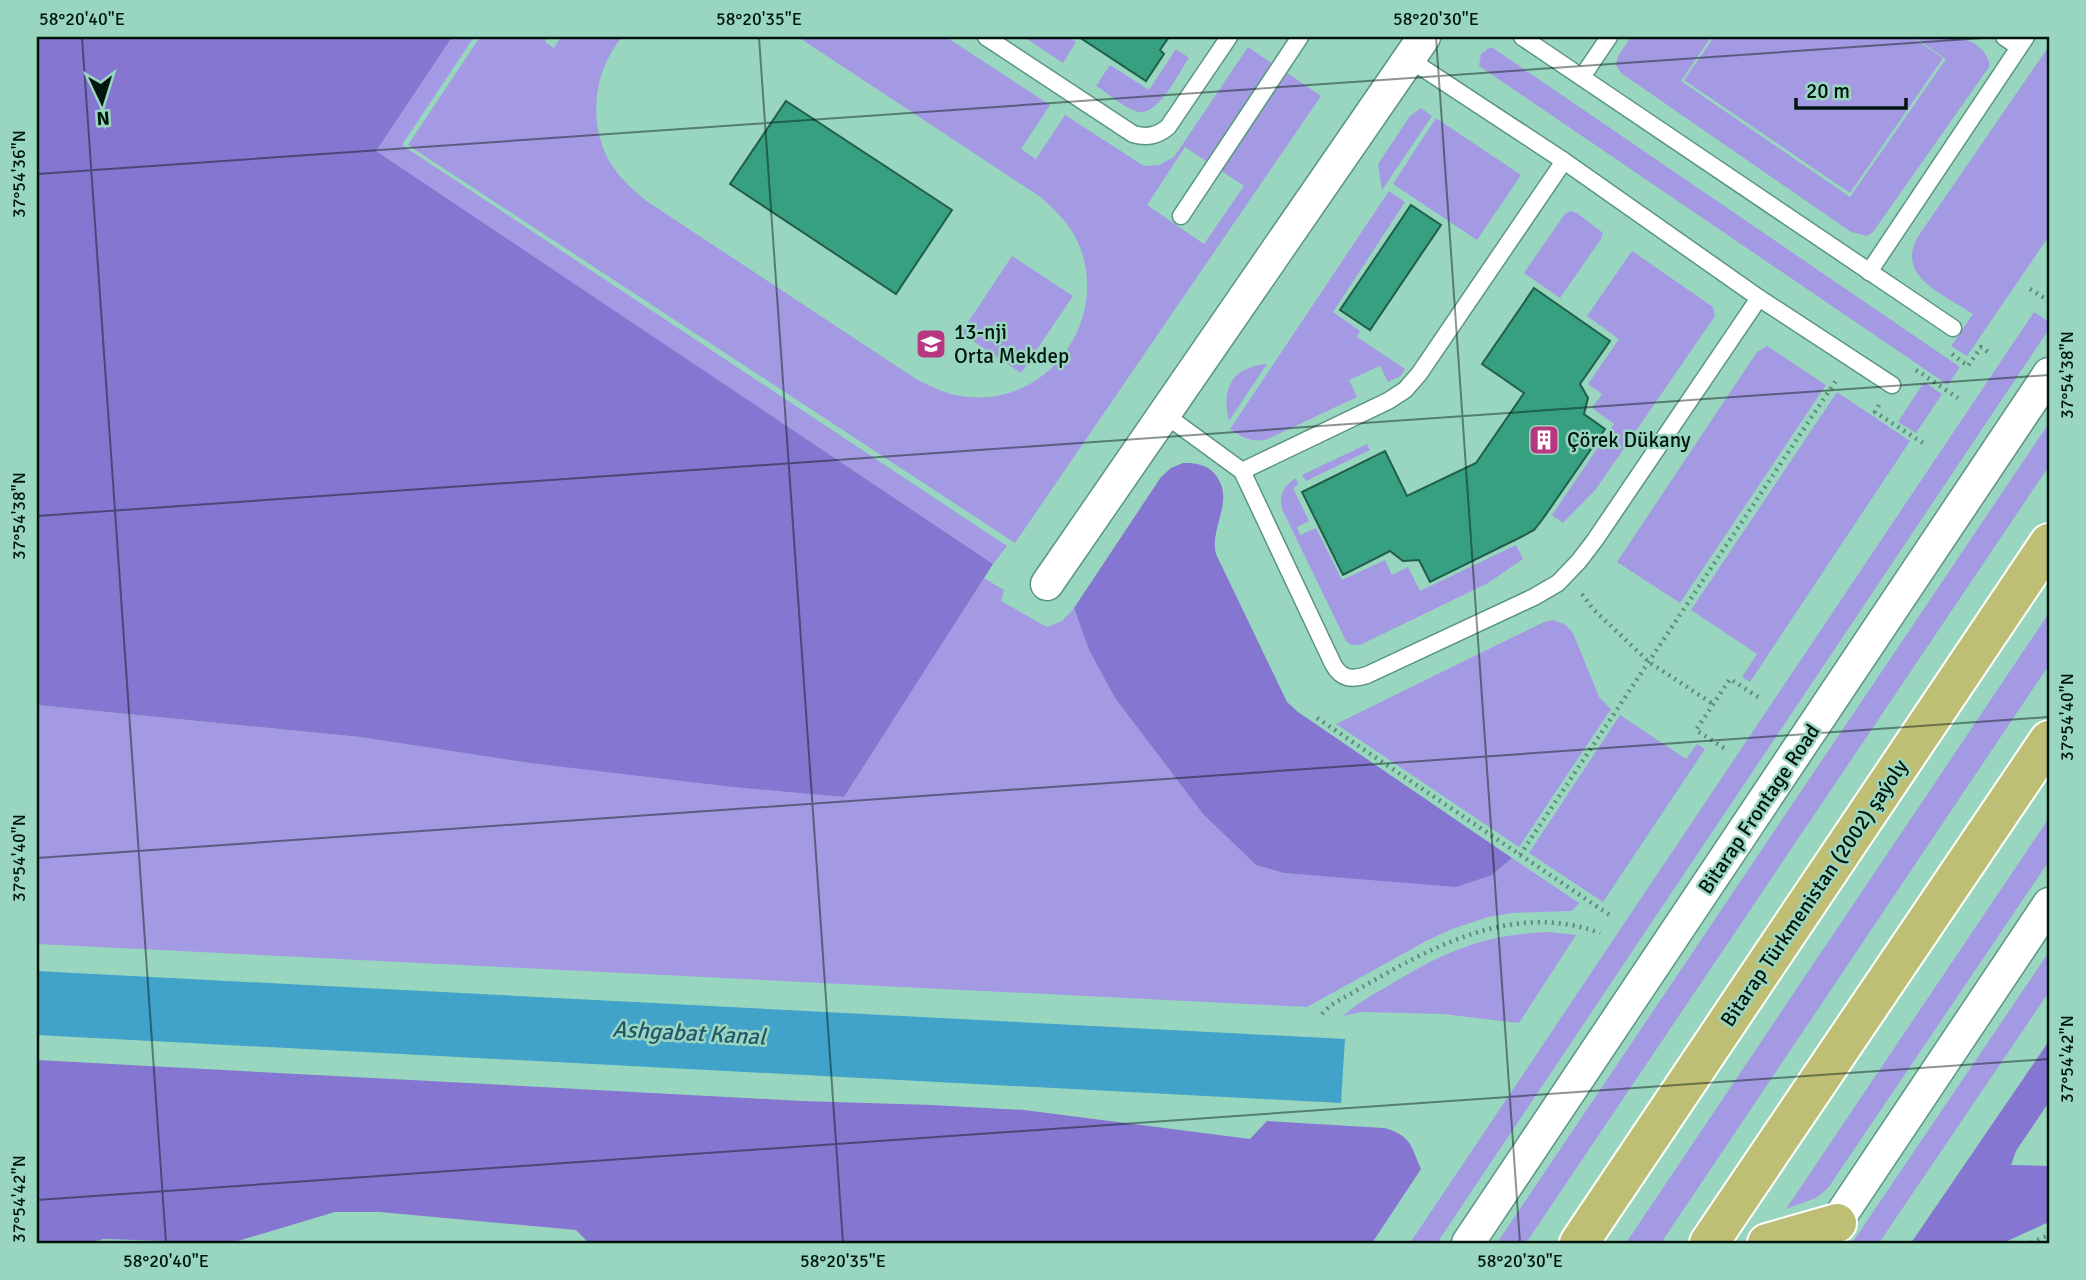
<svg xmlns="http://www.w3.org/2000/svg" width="2086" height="1280" font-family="Signika,sans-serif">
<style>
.green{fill:#a49ae4}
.forest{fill:#8576d1}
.water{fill:#41a2ca}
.building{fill:#37a081;stroke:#215e4b;stroke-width:2}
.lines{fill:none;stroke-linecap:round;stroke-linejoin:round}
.lane-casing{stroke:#599580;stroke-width:19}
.street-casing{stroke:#599580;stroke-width:35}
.primary-casing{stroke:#fff;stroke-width:42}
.path{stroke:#5f8c7b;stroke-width:4.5;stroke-dasharray:2 5;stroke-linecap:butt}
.lane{stroke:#fff;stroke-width:16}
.street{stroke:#fff;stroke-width:32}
.primary{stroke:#bebe74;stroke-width:38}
.ticks{fill:none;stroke:#00150d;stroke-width:2;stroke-opacity:0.45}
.labels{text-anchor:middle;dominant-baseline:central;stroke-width:5;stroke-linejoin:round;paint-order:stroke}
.poi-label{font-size:21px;fill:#00150d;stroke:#99d6bf;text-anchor:start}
.street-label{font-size:21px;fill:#00150d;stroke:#99d6bf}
.water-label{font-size:23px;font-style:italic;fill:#23566c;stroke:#99d6bf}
.neatline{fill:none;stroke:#00150d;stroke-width:2.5}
.ticks-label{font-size:18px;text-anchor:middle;fill:#00150d}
</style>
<rect width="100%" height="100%" fill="#99d6bf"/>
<!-- green -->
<g class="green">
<path d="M452,37H474L402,145L1007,546L993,564L375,151Z"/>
<path d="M480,37H548L545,42L554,48L561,37H622C593,72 587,124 611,164C620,178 632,189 645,200L916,379C931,386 945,394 961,396C1041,409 1104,331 1083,256C1076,230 1058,212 1039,196L798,37H946L1050,105L1021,149L1036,159L1065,115L1144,166L1159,165L1174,157L1248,47L1274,65L1209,163L1185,147L1147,205L1204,244L1244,186L1220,170L1286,72L1321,96L1015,543L408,145Z"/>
<path d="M1024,37H1068L1076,42L1063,63Z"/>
<path d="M1631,37H1711L1681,81L1850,197L1946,59L1914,37C1939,37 1979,31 1989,62V67L1873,232L1867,236L1851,232L1621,73L1616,65L1618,56Z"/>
<path d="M1714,37H1912L1943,58L1850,193L1684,80Z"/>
<path d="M2049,46V236L1967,356L1951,346L1973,314C1946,295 1896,278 1917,238Z"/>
<path d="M1489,48H1493L1960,367L1948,385L1479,66L1481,54Z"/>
<path d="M1176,49L1189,58C1179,72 1159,115 1139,112C1125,109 1108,93 1096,86L1110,65L1149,90Z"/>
<path d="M1421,108L1432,116L1382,190L1378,164L1410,116Z"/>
<path d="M1436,118L1521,175L1477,240L1393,184Z"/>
<path d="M1389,191L1405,202L1333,312L1360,331L1357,337L1405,369L1401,376L1388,382L1380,366L1349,380L1357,397L1268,439C1252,443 1243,438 1230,429Z"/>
<path d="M1570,211L1577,213L1603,233L1601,239L1560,298L1524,273L1564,215Z"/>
<path d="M1632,251L1713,307L1715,316L1596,489L1563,523L1552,515L1614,424L1592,408L1602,394L1588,384L1619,339L1587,316Z"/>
<path d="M1012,256L1073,296L1021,373L961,333Z"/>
<path d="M2034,312L2049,322V329L1437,1243H1410Z"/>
<path d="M1767,346L1826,385L1680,603L1617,562L1757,352Z"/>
<path d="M1267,364L1229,421C1221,389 1231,367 1267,364Z"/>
<path d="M1924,382L1942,394L1916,433L1898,422Z"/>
<path d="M1837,392L1910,441L1750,682L1742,677L1757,654L1691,610Z"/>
<path d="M2049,423V466L1526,1243H1497Z"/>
<path d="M1367,444L1370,450L1306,481L1302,475Z"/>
<path d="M1296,478L1298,485L1293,488L1309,521L1297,527L1300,535L1316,528L1342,580L1385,560L1392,575L1408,567L1420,591L1516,545L1523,559L1488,583L1360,645H1351L1346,641L1282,509C1279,494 1283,487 1296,478Z"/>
<path d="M984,578L1004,590L1001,601L1047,627L1062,621L1074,608L1089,650L1115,698L1203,814L1256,865L1284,873L1384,880L1492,875L1512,858L1579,903L1572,911L1512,913L1488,917L1452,929L1426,941L1307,1007L37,944V705L360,737L530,763L844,797Z"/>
<path d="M2049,613V665L1661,1243H1626Z"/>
<path d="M1553,620L1566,625L1573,633L1599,697L1611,709L1519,847L1336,724L1544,622Z"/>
<path d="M1620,715L1686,759L1697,744L1705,749L1603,902L1529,853Z"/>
<path d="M2049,818V861L1828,1188L1816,1198L1786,1209Z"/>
<path d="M1550,932L1576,935L1519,1023L1443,1014L1362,1012L1343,1016C1356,1004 1372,995 1388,986C1443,952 1485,934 1550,932Z"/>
<path d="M2049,952V992L1879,1243H1852Z"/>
</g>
<!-- forest -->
<g class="forest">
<path d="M37,37H452L376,151L993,564L844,797L733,787L530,763L360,737L37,705Z"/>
<path d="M1183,463C1195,463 1206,464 1214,473C1237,499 1209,527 1216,554L1287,702L1298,712L1512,858L1492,875L1456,887L1284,873L1256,865L1203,814L1115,698L1089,650L1074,608L1161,477L1171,468Z"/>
<path d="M2049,1041V1102L2016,1151L2011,1165L2049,1166V1222L2003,1243H1911Z"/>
<path d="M37,1060L802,1101L932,1105L1024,1110L1250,1139L1267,1121L1384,1128C1411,1135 1411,1146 1421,1169L1372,1243H589L576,1230L380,1212H335L231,1243L104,1239L86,1243H37Z"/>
</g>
<!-- water -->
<path class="water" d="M37,971L1345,1039L1341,1103L37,1035Z"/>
<!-- building -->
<g class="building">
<path d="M1079,37H1169L1160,50L1164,54L1146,81Z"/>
<path d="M786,101L952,210L896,294L730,184Z"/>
<path d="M1411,205L1441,225L1370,330L1340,310Z"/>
<path d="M1534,288L1610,341L1580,384L1588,398L1584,414L1605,429L1542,520L1534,530L1523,536L1430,582L1419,560L1403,561L1390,551L1343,575L1302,492L1385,451L1407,496L1476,463L1524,393L1482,364Z"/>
</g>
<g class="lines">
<!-- lane casing -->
<g class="lane-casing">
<g id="lane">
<path d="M986,37L1133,134C1147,138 1157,136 1168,127L1229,37"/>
<path d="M1522,37L1953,328"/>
<path d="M2004,37L2019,47"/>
<path d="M1409,59L1564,161L1759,298L1892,385"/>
<path d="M1582,77L1609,37"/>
<path d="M1181,216L1300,37"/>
<path d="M1869,272L2026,37"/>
<path d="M1164,414L1242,471L1333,664C1341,679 1351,680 1367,675L1534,597L1558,583L1579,561L1595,540L1759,298"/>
<path d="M1242,471L1388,401L1405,390L1419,374L1564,161"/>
</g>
</g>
<!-- street casing -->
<g class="street-casing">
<g id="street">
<path d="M1047,584L1424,37"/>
<path d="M1823,1242L2049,904"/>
<path d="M1468,1243L2049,374"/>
</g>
</g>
<!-- primary casing -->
<g class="primary-casing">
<g id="primary">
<path d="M1579,1243L2049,543"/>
<path d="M1709,1243L2049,740"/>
<path d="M1767,1243L1837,1223"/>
</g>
</g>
<!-- path -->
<g class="path">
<path d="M2030,289L2049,301"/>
<path d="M1952,354L1968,366L1981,347L1988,352"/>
<path d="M1916,370L1958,398"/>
<path d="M1879,405L1875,412L1926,445"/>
<path d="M1582,594L1593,609L1649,662L1713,704"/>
<path d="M1317,718L1611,916"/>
<path d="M1724,748L1696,730L1730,679L1758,697"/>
<path d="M1520,855L1837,379"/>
<path d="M1322,1014L1331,1005C1412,959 1504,897 1600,933"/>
<path d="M2031,1243L2049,1235"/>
</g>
<!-- lane -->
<use href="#lane" class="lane"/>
<!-- street -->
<use href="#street" class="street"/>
<!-- primary -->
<use href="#primary" class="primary"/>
</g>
<!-- ticks -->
<path class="ticks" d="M82,37L166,1243M759,37L843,1243M1436,37L1520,1243M37,174L1997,37M37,516L2049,375M37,858L2049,717M37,1200L2049,1059"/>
<!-- icons -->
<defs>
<g id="school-square" transform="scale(1.575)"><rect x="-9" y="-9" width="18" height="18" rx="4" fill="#b83781" stroke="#99d6bf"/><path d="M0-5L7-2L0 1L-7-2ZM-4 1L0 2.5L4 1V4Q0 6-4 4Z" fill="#fff"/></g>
<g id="building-square" transform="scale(1.575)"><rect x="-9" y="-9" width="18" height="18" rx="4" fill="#b83781" stroke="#99d6bf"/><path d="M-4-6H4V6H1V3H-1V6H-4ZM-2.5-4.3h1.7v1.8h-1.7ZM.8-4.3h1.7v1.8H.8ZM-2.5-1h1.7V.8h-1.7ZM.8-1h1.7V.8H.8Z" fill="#fff"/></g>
</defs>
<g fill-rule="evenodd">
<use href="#school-square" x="931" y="344"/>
<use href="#building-square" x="1544" y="440"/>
</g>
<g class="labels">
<!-- poi labels -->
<g class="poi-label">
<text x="954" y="332">13-nji<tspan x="954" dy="24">Orta Mekdep</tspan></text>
<text x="1567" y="440">Çörek Dükany</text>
</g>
<!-- street labels -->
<g class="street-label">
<text transform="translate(1759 809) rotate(-56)">Bitarap Frontage Road</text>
<text transform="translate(1814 893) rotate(-56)">Bitarap Türkmenistan (2002) şaýoly</text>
</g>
<!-- water labels -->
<g class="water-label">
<text transform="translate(689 1033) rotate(3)">Ashgabat Kanal</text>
</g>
</g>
<!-- border -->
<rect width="2086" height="1280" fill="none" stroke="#99d6bf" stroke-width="77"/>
<!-- north arrow -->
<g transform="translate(102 102) rotate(176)" stroke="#99d6bf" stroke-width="5" paint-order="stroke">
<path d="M0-5L12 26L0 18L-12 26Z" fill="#00150d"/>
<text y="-10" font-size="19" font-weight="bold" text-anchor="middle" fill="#00150d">N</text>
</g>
<!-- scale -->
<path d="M1796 98v10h110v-10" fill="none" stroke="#00150d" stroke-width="3.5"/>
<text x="1806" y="98" font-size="21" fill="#00150d" stroke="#99d6bf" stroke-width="5" paint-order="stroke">20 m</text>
<rect x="38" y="38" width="2010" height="1204" class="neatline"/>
<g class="ticks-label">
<text x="82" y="25">58°20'40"E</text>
<text x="759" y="25">58°20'35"E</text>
<text x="1436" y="25">58°20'30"E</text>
<text transform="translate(19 174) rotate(-90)" y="6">37°54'36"N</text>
<text transform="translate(2067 375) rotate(-90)" y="6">37°54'38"N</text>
<text transform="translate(19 516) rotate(-90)" y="6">37°54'38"N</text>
<text transform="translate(2067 717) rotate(-90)" y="6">37°54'40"N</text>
<text transform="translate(19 858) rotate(-90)" y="6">37°54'40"N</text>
<text transform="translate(2067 1059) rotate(-90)" y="6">37°54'42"N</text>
<text transform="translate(19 1199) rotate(-90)" y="6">37°54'42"N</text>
<text x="166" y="1267">58°20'40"E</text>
<text x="843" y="1267">58°20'35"E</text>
<text x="1520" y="1267">58°20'30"E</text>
</g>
</svg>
